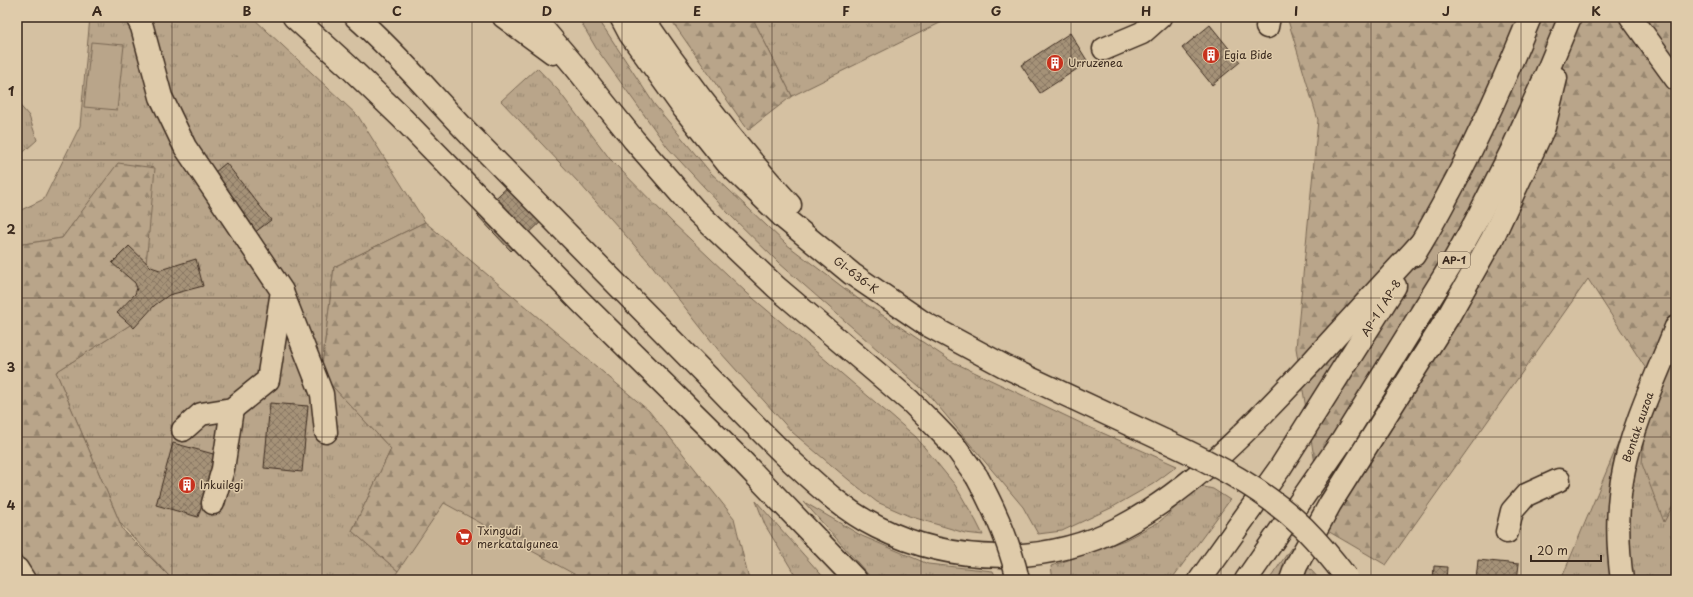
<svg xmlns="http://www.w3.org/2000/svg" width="1693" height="597" font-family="'Playpen Sans',sans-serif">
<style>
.built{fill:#c7b395}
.grass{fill:url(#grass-tufts);stroke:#7a6854}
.forest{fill:url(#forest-firs);stroke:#7a6854}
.pitch{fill:#b9a58a;stroke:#7a6854}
.building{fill:url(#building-cross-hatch);stroke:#3b2a1e}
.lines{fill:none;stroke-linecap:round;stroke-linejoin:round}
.minor-casing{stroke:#3b2a1e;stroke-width:25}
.major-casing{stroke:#3b2a1e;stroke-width:25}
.highway-casing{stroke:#3b2a1e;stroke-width:25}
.minor{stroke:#dfcbaa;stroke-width:22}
.major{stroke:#dfcbaa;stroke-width:22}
.highway{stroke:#dfcbaa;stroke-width:22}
.highway-bridge-casing{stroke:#3b2a1e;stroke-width:25;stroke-linecap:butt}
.highway-bridge{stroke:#dfcbaa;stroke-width:22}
.grid{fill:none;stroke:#3b2a1e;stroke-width:1;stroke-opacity:0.55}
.labels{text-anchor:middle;stroke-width:3;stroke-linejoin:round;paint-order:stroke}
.shield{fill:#dfcbaa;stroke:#6c5a48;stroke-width:1}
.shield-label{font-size:10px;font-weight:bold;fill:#3b2a1e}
.poi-label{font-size:11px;fill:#3b2a1e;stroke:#dfcbaa;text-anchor:start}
.street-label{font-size:11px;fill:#3b2a1e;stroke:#dfcbaa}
.neatline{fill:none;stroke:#3b2a1e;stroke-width:1.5}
.grid-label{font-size:13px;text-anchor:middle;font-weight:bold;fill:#3b2a1e}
</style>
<defs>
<pattern id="grass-tufts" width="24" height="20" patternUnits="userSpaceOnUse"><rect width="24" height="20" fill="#b9a58a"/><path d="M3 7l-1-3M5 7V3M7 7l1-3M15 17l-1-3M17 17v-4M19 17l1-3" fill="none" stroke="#988770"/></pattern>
<pattern id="forest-firs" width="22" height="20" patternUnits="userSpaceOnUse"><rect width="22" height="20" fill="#b9a58a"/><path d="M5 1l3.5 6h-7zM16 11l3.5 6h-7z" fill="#988770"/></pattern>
<pattern id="building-cross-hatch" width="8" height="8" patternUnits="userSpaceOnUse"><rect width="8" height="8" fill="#a59278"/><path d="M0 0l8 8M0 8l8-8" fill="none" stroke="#887762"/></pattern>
</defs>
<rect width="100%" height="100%" fill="#d5c1a2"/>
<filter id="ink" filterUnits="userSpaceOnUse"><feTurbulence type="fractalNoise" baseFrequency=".025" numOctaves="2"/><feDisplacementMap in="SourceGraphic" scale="8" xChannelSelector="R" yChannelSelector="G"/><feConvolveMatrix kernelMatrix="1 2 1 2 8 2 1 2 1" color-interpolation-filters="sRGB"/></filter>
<g filter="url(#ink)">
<polygon class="built" points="443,502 585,580 392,580"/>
<g class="grass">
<polygon points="90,17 252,17 358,116 425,222 334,267 321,374 391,449 352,531 398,571 392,580 168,580 169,576 120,523 56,372 141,318 118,164 62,238 17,245 17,212 44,199 80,126"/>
<polygon points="578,17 597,17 654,104 710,172 786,244 857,298 951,361 1089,427 1177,466 1153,484 1111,508 1062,531 1038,534 1023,507 928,394 779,263 728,213 668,148 596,48"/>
<polygon points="752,17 952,17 792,96"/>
<polygon points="537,68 558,90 610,159 673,223 747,293 916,437 955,485 976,521 983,535 965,533 909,516 877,502 849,480 792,432 720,352 650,263 580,184 501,101"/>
<polygon points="17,102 29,116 37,140 17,158"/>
<polygon points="1648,372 1664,521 1676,500 1676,580 1561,580"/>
<polygon points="1200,486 1213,489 1230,500 1171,580 1053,580 1051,566 1125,540 1159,522"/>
<polygon points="756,501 826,580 798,580 765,525"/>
<polygon points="804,502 862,536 928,564 993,571 997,580 873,580"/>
<polygon points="1291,548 1320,580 1269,580"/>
</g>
<g class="forest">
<polygon points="669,17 752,17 792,96 748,130"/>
<polygon points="1287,17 1676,17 1676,500 1664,522 1642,464 1648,372 1588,279 1386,565 1326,530 1296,348 1318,120"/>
<polygon points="118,163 155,168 141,318 56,372 123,530 169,576 168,580 41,580 30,571 17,549 17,245 62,238"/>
<polygon points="425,222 649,411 734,518 749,580 585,580 444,503 398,571 352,531 391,449 321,374 334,267"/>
</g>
<polygon class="pitch" points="91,42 124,45 117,110 84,107"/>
<g class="building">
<polygon points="1210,25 1240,62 1212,85 1182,48"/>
<polygon points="1070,33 1088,62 1040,93 1021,65"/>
<polygon points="226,163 271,220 254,233 209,177"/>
<polygon points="523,173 556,207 511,251 477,215"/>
<polygon points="129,246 151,267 160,270 196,259 203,286 169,295 155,305 134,328 117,313 135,294 137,288 135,283 112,263"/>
<polygon points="270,403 308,406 302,472 264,468"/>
<polygon points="173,443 217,455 198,517 156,505"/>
<polygon points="1478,560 1519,564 1517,580 1476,580"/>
<polygon points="1434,566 1447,567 1446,580 1433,580"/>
</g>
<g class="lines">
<defs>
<g id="minor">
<polyline points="137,17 142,27 161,97 185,147 282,291 268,380 232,409 201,414 183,430"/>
<polyline points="1267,27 1269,17"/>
<polyline points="1104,49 1142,33 1160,17"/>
<polyline points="282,292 322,394 326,432"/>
<polyline points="213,503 223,469 232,409"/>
<polyline points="1507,532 1512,511 1526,495 1559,480"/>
<polyline points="17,569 24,580"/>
</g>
<g id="major">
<polyline points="1631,17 1676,79"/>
<path d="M1622 580C1617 543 1616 507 1624 470 1634 421 1658 373 1676 327"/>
</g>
<g id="highway">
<polyline points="294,17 348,66 402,118 581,302 740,459 856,580"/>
<path d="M356 17C398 54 434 98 473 138 552 218 631 299 710 379 736 406 762 433 789 459 817 485 843 510 877 527 953 565 1046 566 1121 527 1194 489 1257 421 1312 362 1348 322 1385 282 1421 243"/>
<polyline points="504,17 553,53"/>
<polyline points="533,17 573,64 634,140 694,209 776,287 910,401 934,425 957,449 977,477"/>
<polyline points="621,17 630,34 684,109 727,163 784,218 852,274 924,323 1004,366 1165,441"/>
<path d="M642 17C687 83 736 146 790 205"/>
<path d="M1414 255C1460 180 1497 98 1530 17"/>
<polyline points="1200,580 1280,468 1395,286"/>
<polyline points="1246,580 1342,441 1453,262 1475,223 1511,152 1543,82 1570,17"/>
<polyline points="1291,580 1296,566 1330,504 1448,317 1492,239 1544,127 1556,78"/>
</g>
</defs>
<use href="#minor" class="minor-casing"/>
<use href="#major" class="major-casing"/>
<use href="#highway" class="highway-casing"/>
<use href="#minor" class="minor"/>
<use href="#major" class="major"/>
<use href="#highway" class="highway"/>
<defs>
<g id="highway-bridge">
<path d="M1165 441C1215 464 1264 489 1304 528 1319 543 1333 560 1346 577"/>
<path d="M977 477C995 510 1010 543 1018 580"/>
</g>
</defs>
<use href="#highway-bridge" class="highway-bridge-casing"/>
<use href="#highway-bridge" class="highway-bridge"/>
</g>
</g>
<path class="grid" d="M172 17V580M322 17V580M472 17V580M622 17V580M772 17V580M921 17V580M1071 17V580M1221 17V580M1371 17V580M1521 17V580M17 160H1676M17 298H1676M17 437H1676"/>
<defs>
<symbol id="building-disc" viewBox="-11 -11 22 22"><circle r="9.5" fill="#c8321e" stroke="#dfcbaa"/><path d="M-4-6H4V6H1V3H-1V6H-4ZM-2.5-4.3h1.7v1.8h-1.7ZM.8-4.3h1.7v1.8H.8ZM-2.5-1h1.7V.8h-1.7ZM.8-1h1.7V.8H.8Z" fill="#fff"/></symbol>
<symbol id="supermarket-disc" viewBox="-11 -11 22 22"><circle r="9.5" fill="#c8321e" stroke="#dfcbaa"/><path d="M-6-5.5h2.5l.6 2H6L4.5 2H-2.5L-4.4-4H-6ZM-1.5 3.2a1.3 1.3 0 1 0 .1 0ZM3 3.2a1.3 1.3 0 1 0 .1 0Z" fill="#fff"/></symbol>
</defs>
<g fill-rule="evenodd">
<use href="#building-disc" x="1201" y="45" width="20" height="20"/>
<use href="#building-disc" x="1045" y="53" width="20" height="20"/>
<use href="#building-disc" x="177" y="475" width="20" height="20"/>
<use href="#supermarket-disc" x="454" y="527" width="20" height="20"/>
</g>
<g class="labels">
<rect class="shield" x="1438" y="252" width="32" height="16" rx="3"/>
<g class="shield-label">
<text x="1454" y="264">AP-1</text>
</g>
<g class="poi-label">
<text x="1224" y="59">Egia Bide</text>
<text x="1068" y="67">Urruzenea</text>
<text x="200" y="489">Inkuilegi</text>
<text x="477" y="535">Txingudi<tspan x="477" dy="13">merkatalgunea</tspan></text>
</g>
<g class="street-label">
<text transform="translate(856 275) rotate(37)" y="4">GI-636-K</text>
<text transform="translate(1381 308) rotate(-58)" y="4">AP-1 / AP-8</text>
<text transform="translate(1638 427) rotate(-71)" y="4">Bentak auzoa</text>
</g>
</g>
<rect width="1693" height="597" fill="none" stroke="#dfcbaa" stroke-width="44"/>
<path d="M1531 555v6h70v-6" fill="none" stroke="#3b2a1e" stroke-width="2"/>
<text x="1537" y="555" font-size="12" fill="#3b2a1e" stroke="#dfcbaa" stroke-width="3" paint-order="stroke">20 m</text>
<rect x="22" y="22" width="1649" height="553" class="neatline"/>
<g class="grid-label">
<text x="97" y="16">A</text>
<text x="247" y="16">B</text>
<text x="397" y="16">C</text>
<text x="547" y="16">D</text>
<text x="697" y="16">E</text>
<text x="846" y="16">F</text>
<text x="996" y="16">G</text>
<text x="1146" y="16">H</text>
<text x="1296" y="16">I</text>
<text x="1446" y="16">J</text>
<text x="1596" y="16">K</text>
<text x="11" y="96">1</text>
<text x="11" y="234">2</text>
<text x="11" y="372">3</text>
<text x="11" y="510">4</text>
</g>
</svg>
